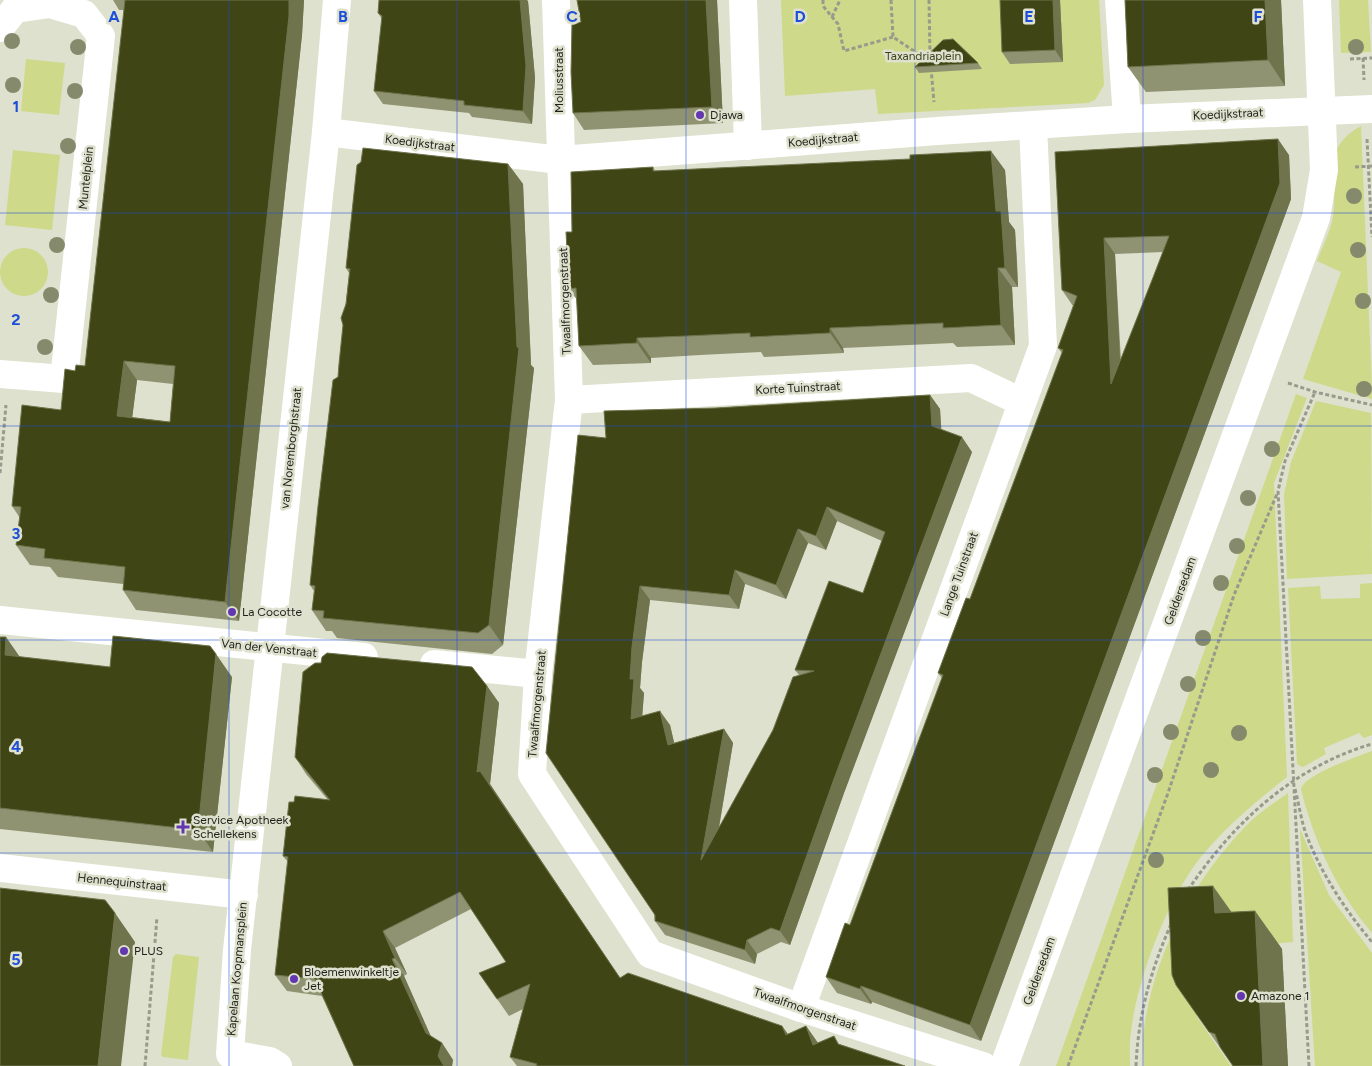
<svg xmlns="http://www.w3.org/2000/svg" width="1372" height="1066" font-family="Figtree,sans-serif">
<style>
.green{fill:#ced989}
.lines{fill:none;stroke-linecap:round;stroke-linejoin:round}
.path{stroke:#989a8b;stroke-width:3;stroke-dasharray:4 2.5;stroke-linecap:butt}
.minor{stroke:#fff;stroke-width:28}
.tree{fill:#868a6c}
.wall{fill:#8f9372;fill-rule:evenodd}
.shaded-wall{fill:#6f744d}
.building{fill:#404516;stroke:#6f744d;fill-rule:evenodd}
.grid{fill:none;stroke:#1d4ed8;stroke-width:1;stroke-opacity:0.55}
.poi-dot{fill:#6237af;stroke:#dee1cd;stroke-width:2}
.labels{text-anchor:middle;stroke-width:5;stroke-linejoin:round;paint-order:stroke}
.park-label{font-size:12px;fill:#3e431d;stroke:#dee1cd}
.street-label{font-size:12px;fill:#1f2019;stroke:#dee1cd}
.poi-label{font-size:12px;fill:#1f2019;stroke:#dee1cd;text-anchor:start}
.grid-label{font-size:16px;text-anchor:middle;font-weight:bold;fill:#1d4ed8;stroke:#dee1cd;stroke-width:5;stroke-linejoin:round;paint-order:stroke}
</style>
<rect width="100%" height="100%" fill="#dee1cd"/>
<g class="green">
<polygon points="781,0 1099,0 1104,85 1095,100 1088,103 878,114 875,89 785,96"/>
<polygon points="1339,0 1368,0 1371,52 1341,53"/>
<polygon points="26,59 65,63 59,115 21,111"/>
<path d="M1361 126 1372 388V399L1303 379 1341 272 1317 261C1322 247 1331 231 1333 216 1339 178 1319 149 1361 126Z"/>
<polygon points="13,150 60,155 52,230 5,225"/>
<circle cx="24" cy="272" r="24"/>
<path d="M1296 394 1307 398 1274 483 1287 777C1258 800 1230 823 1206 851 1170 891 1137 978 1131 1032 1129 1043 1130 1055 1130 1066H1056Z"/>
<polygon points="1316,401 1371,413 1372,574 1287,579 1284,494 1291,462"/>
<polygon points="1372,583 1372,735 1364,738 1359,733 1324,748 1326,754 1303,767 1300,766 1297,764 1288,588 1320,586 1321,599 1360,598 1360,584"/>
<path d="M1372 751V933C1337 891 1314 842 1301 789 1305 774 1357 757 1372 751Z"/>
<path d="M1288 793 1293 942 1247 946 1193 923 1197 1017 1231 1066H1144C1144 1054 1142 1040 1144 1028 1155 953 1193 880 1246 826 1258 813 1274 803 1288 793Z"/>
<polygon points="1300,829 1329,895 1372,953 1372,1066 1315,1066"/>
<polygon points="176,954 199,957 188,1060 163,1057 161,1055 173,957"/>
</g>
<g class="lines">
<g class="path">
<polyline points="823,0 823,6 838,24 844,51 893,37"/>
<polyline points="891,0 893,37 926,59"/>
<polyline points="929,0 930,54"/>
<polyline points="832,17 840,0"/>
<polyline points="1363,58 1364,80"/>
<polyline points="1350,59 1372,58"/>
<polyline points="931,68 934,102"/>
<polyline points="1367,139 1372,237"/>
<polyline points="1355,167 1372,166"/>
<polyline points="1288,383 1315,392 1372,405"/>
<polyline points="0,473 6,405"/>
<path d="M1295 789C1299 804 1301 820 1306 834 1321 873 1345 910 1372 942"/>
<path d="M1188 890C1233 823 1293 767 1372 744"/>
<polyline points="145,1066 157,917"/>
<polyline points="1068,1066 1168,793 1234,595 1277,494"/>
<path d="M1136 1066C1138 1015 1151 969 1172 922"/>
<polyline points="1309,1066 1278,491 1285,461 1315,392"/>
</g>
<g class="minor">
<polyline points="556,0 569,400 538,674 532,774 650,954 801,1008 983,1066"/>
<polyline points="743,0 748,146"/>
<polyline points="1119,0 1127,119"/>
<polyline points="0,28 15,9 50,4 84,14 101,36 64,379 0,374"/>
<polyline points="326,132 560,160 937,131 1127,119 1372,109"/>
<polyline points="569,400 971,378 1022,402"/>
<polyline points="0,620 364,657"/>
<polyline points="434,664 538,674"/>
<polyline points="0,868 244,895"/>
<polyline points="801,1008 1043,346 1033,126"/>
<polyline points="278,1066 270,1061 230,1054 237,950 326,132 337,0"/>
<polyline points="1004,1066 1316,218 1324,170 1317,0"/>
</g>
</g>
<g class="tree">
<circle cx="12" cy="41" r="8"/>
<circle cx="78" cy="47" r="8"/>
<circle cx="1356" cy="47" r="8"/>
<circle cx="13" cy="85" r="8"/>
<circle cx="75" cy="91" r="8"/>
<circle cx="68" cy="146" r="8"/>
<circle cx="1354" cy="196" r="8"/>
<circle cx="57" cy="245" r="8"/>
<circle cx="1358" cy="250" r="8"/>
<circle cx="51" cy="295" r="8"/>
<circle cx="1363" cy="301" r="8"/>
<circle cx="45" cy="347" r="8"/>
<circle cx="1364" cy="389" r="8"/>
<circle cx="1272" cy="449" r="8"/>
<circle cx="1248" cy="498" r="8"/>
<circle cx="1237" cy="546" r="8"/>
<circle cx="1221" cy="583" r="8"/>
<circle cx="1203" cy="638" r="8"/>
<circle cx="1188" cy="684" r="8"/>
<circle cx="1171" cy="732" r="8"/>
<circle cx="1239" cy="733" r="8"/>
<circle cx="1211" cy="770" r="8"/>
<circle cx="1155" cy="775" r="8"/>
<circle cx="1156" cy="860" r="8"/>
</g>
<g class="wall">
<path d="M113 0H304L302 35 239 621 136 610 123 590V584L58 577 50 567 30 565 16 545 20 518 12 506 61 410 75 371 85 366 124 10H119ZM137 380 173 384 170 422 132 417Z"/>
<polygon points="577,0 717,0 723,123 584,130 573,113 581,22"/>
<polygon points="1060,0 1063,62 1010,64 1002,52"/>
<polygon points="1125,0 1281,0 1285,86 1146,92 1128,67"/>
<polygon points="528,1 535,78 532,124 472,117 469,113 383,104 374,91 382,19 378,13"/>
<polygon points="978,63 982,69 919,73 915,67"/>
<path d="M1055 152 1289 155 1291 199 981 1041 872 1002 871 1004 837 993 826 977 850 925 876 855 942 678 938 673 970 599 1062 353 1058 348 1073 306 1062 290ZM1163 252 1121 361 1115 254Z"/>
<polygon points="508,164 523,184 531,365 534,368 503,645 492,654 337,638 332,631 326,631 312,610 314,591 310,585 338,377 349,273 346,268"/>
<polygon points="653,167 655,171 1005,170 1009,222 1015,230 1017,260 1018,287 1012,287 1015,345 957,347 953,343 843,348 844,353 764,357 761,352 700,355 651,358 651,363 593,365 579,346 577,300 569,289 572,232"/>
<path d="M930 395 940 409 941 430 972 452 844 793 790 945 781 942 757 954 755 964 665 935 655 921 606 438 716 408ZM837 521 882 541 863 593 795 670 799 675 773 730 719 828 733 743 724 729 674 743 670 725 642 716 644 693 640 688 642 662 650 600 739 609 745 584 786 599 808 543 826 550Z"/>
<polygon points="0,637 20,657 110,667 232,677 213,852 0,829"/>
<polygon points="487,686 499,703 490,784 620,978 782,1026 788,1034 806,1026 818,1043 834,1036 839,1044 905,1066 517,1066 510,1057 523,1009 509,1016 479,973 506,962 471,909 395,948 407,974 404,976 431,1037 442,1043 453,1060 452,1066 354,1066 322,996 287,991 275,975 288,862 283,856 294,802 328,800 306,774 295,757"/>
<polygon points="1255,911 1282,949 1288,1066 1233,1066 1176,985 1232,912"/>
</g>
<g class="shaded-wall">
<polygon points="289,0 304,0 302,35 239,621 225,602"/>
<polygon points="520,0 527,0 528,1 535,78 532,124 523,111"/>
<polygon points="706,0 717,0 723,123 712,107"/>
<polygon points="1053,0 1060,0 1063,62 1055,50"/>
<polygon points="1265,0 1281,0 1285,86 1268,60"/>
<polygon points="1278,139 1289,155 1291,199 981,1041 970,1025"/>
<polygon points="991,151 1005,170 1009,222 1015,230 1018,287 1005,268 996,211"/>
<polygon points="508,164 523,184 531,365 534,368 503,645 489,625 517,347"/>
<polygon points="1104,238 1115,254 1122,400 1111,384"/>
<polygon points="998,268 1012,287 1015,345 1001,325"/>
<polygon points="830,328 843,348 844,353 830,333"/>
<polygon points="637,338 651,358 651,363 637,343"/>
<polygon points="124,361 137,380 130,435 117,416"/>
<polygon points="930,395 940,409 942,440 932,426"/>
<polygon points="962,437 972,452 844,793 790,945 780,931 834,779"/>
<polygon points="827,507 837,521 826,550 816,536"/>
<polygon points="798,529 808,543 786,599 776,585"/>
<polygon points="735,570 745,584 739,609 729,595"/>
<polygon points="640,586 650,600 642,662 640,688 644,693 641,733 631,719 630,679 632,647"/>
<polygon points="6,637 22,660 5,655"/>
<polygon points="216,654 232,677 213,852 198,830"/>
<polygon points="487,686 499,703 490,784 631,995 477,772"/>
<polygon points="660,711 670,725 678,759 668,745"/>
<polygon points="724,729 733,743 711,874 701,860"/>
<polygon points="1213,886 1240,924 1215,913"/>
<polygon points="1255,911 1282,949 1288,1066 1263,1066"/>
<polygon points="115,913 135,942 121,1066 98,1066"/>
<polygon points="383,931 395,948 407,974 395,958"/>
<polygon points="747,940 757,954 755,964 745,950"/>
<polygon points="392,959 404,976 437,1050 426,1033"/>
<polygon points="861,986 872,1002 871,1004 860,989"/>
<polygon points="782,1026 794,1043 786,1035"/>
<polygon points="806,1026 818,1043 813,1045"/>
<polygon points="442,1043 453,1060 452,1066 444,1066 438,1056"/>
</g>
<g class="building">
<path d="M125 0H289V16L225 602 123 590 125 567 44 558 45 549 16 545 21 507 12 506 22 405 61 410 65 369 75 371 76 365 85 366ZM124 361 175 366 170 422 117 416Z"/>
<polygon points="379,0 520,0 526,66 523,111 464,105 464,101 374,91 382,16 378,13"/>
<polygon points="577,0 706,0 712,107 573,113 571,72 572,25 581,22"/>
<polygon points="1000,0 1053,0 1055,50 1002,52"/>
<polygon points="1125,0 1265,0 1268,60 1128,67"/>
<polygon points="953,39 978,63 915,67 943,40"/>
<path d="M1278 139 1280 183 970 1025 861 986 860 989 826 977 845 923 850 925 876 855 943 675 938 673 951 638 966 598 970 599 1063 350 1058 348 1077 296 1062 290 1055 152ZM1169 236 1154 275 1111 384 1104 238Z"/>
<polygon points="363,148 508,164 517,347 519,348 489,625 478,633 323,618 324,611 312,610 315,586 310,585 318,506 333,380 338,377 339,364 343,325 341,318 346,304 350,269 346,268 357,165 361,162"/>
<polygon points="991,151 996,211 1001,211 1003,240 1005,268 998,268 1001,325 943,328 943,323 830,328 830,333 750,337 750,333 686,336 637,338 637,343 579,346 576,288 569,289 566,232 572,232 571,172 653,167 653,171 910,159 910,155"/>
<path d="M930 395 932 426 962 437 834 779 780 931 771 928 747 940 745 950 655 921V915L546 753 578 435 606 438 604 411 716 408ZM827 507 885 532 863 593 829 581 795 670 814 671 793 677 773 730 701 860 724 729 668 745 660 711 631 719 634 679H630L632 647 640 586 729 595 735 570 776 585 798 529 816 536Z"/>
<polygon points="113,636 210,646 216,654 198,830 0,808 0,637 6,637 5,655 110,667"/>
<polygon points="327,653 472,667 487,686 477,772 480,771 620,978 628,973 782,1026 786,1035 806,1026 813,1045 834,1036 838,1044 905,1066 536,1066 537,1064 510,1057 530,984 497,999 479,973 506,962 460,892 383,931 395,958 392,959 426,1033 442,1043 438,1056 444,1066 354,1066 315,979 275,975 288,857 283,856 289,802 294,802 295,796 330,800 295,757 303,672 315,663 321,663 322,657"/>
<polygon points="1213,886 1215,913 1255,911 1263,1066 1233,1066 1220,1047 1215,1034 1209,1032 1176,985 1172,975 1168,888"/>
<polygon points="0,888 105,900 115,913 98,1066 0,1066"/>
</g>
<path class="grid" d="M229 0V1066M457 0V1066M686 0V1066M915 0V1066M1143 0V1066M0 213H1372M0 426H1372M0 640H1372M0 853H1372"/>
<g class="poi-dot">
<circle cx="700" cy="115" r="5"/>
<circle cx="232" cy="612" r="5"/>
<path d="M180.5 819.5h5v5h5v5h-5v5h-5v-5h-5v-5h5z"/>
<circle cx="124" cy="951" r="5"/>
<circle cx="294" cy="979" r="5"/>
<circle cx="1241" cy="996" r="5"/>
</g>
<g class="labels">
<g class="park-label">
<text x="923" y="60">Taxandriaplein</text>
</g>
<g class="street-label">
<text transform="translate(559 80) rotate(-90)" y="4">Moliusstraat</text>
<text transform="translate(1228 114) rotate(-3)" y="4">Koedijkstraat</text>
<text transform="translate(823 140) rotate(-5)" y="4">Koedijkstraat</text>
<text transform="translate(420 143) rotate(7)" y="4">Koedijkstraat</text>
<text transform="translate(86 178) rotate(-84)" y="4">Muntelplein</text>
<text transform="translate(565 301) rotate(-92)" y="4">Twaalfmorgenstraat</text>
<text transform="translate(798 388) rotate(-3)" y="4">Korte Tuinstraat</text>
<text transform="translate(291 448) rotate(-84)" y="4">van Noremborghstraat</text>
<text transform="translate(959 574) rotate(-70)" y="4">Lange Tuinstraat</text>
<text transform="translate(1180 591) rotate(-70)" y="4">Geldersedam</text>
<text transform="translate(269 648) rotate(6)" y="4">Van der Venstraat</text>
<text transform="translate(537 704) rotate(-85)" y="4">Twaalfmorgenstraat</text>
<text transform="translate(122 882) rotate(6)" y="4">Hennequinstraat</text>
<text transform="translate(237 969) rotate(-85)" y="4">Kapelaan Koopmansplein</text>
<text transform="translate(1039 971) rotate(-70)" y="4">Geldersedam</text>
<text transform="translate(805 1009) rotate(19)" y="4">Twaalfmorgenstraat</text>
</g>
<g class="poi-label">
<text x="710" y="119">Djawa</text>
<text x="242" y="616">La Cocotte</text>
<text x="193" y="824">Service Apotheek<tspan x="193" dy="14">Schellekens</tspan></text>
<text x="134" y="955">PLUS</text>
<text x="304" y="976">Bloemenwinkeltje<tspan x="304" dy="14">Jet</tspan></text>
<text x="1251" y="1000">Amazone 1</text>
</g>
</g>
<g class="grid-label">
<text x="114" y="22">A</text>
<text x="343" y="22">B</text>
<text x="572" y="22">C</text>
<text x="800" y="22">D</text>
<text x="1029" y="22">E</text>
<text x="1258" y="22">F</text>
<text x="16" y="112">1</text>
<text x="16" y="325">2</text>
<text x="16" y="539">3</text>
<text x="16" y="752">4</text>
<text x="16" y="965">5</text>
</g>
</svg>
